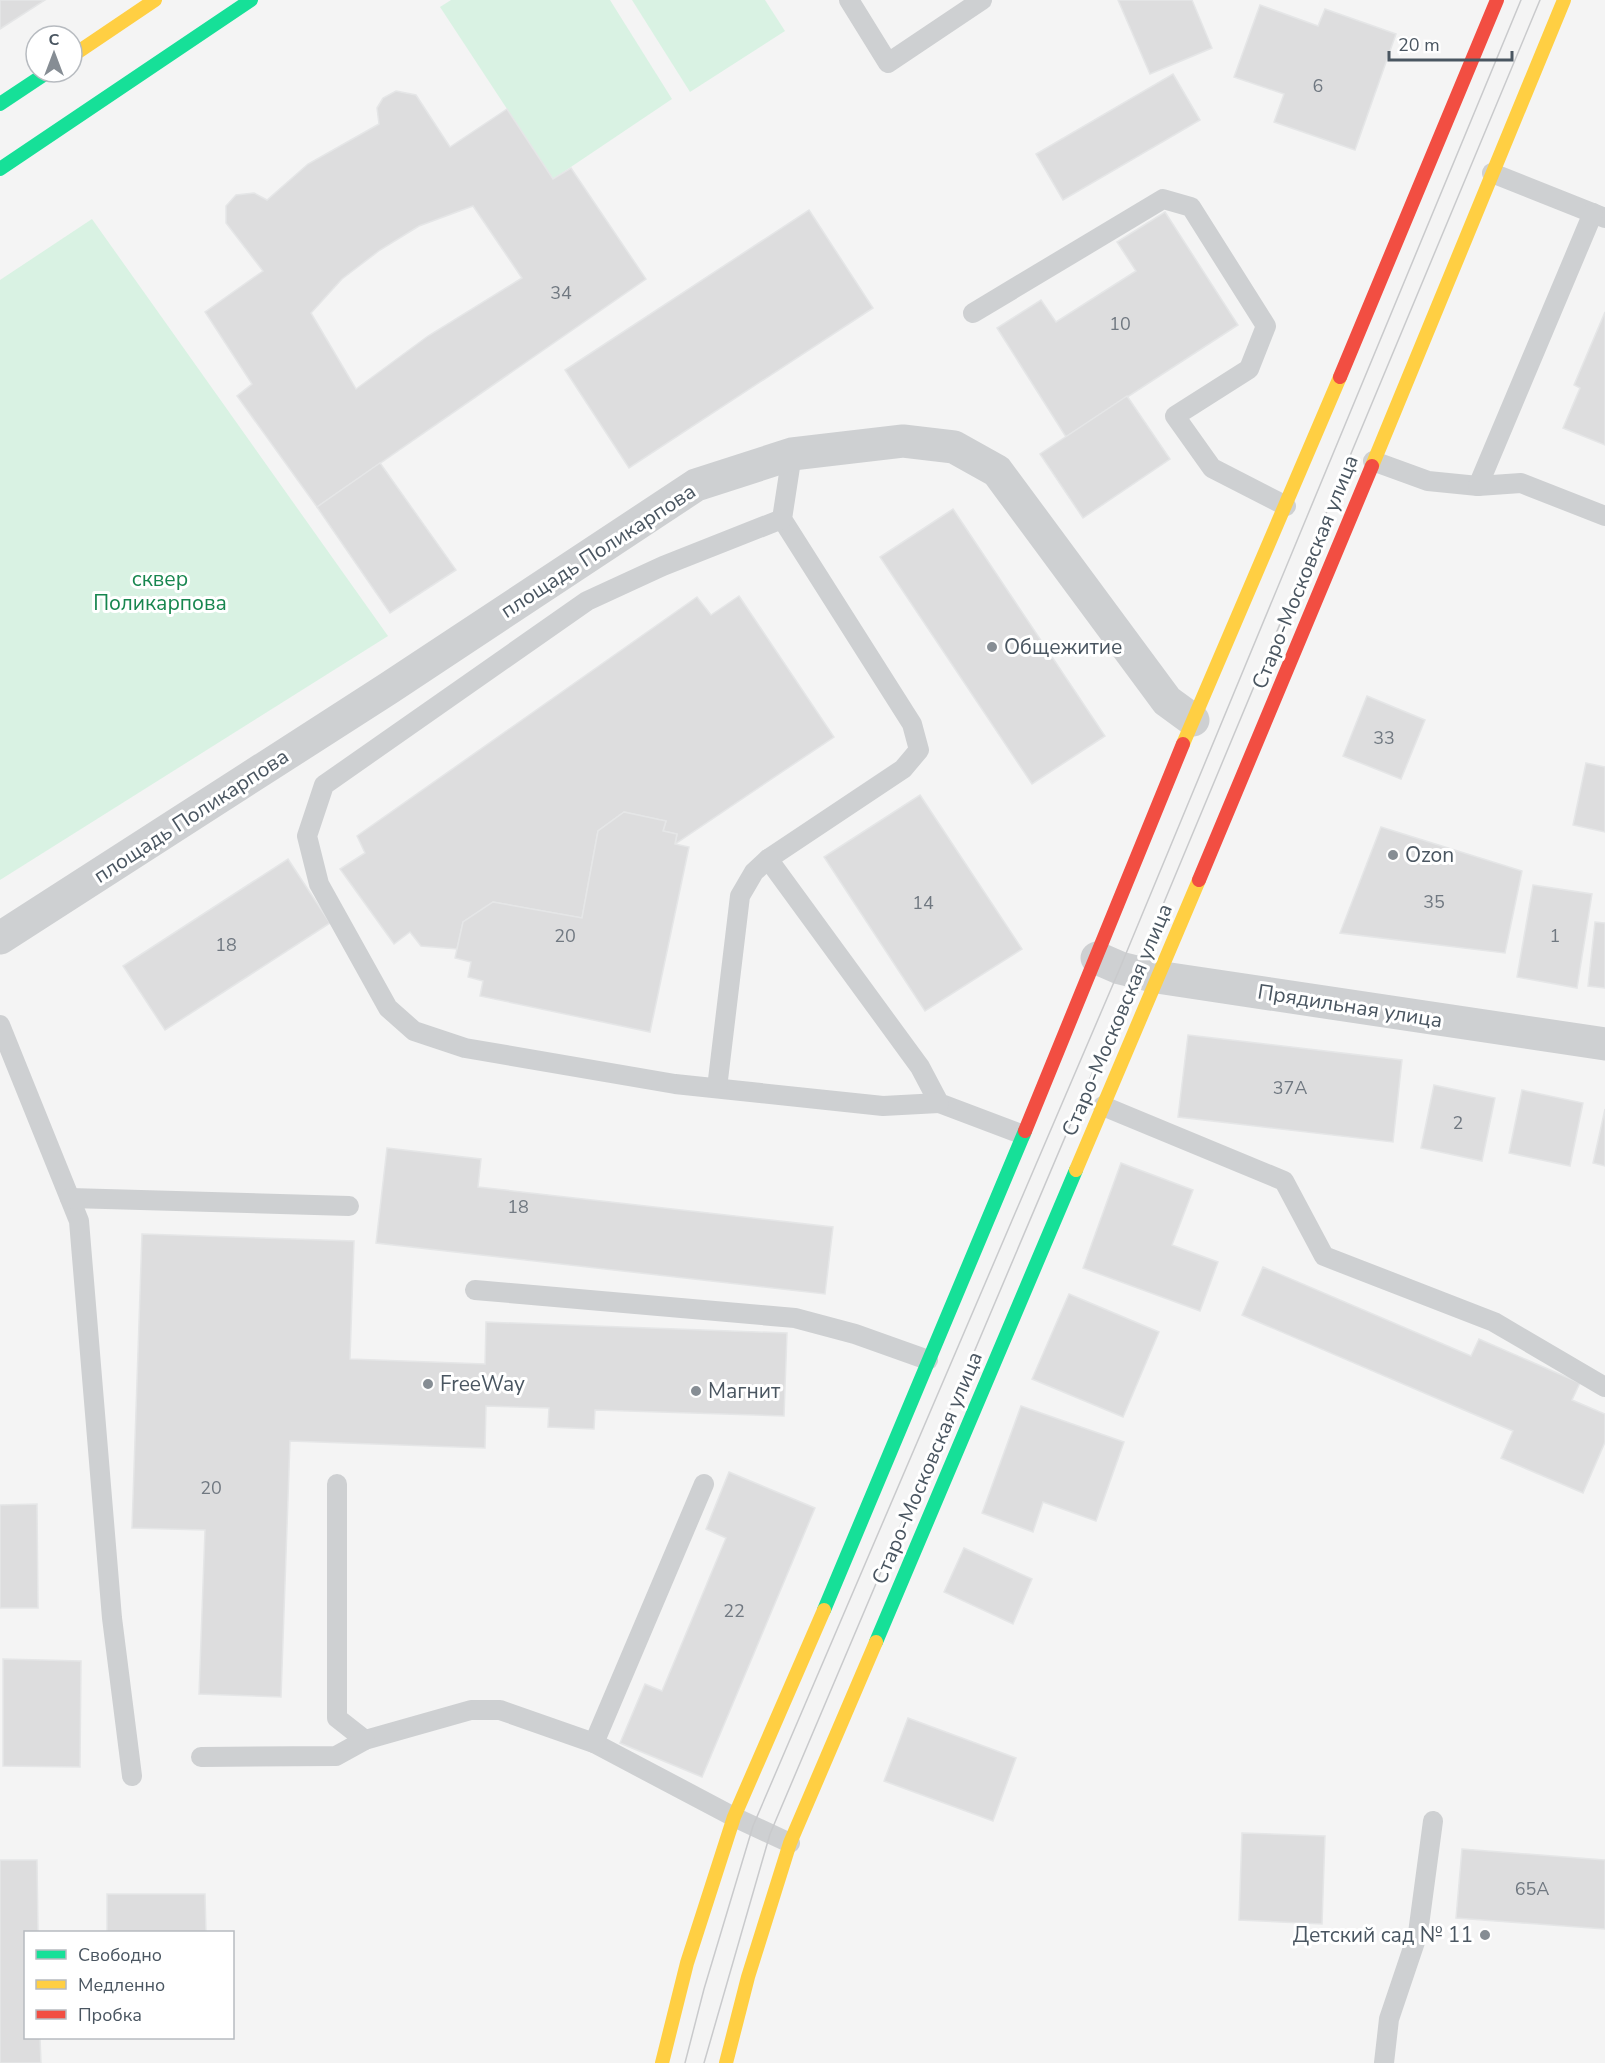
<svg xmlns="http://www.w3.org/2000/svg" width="1605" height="2063" font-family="'Nunito Sans',sans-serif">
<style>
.green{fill:#d9f2e3}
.building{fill:#ddddde;stroke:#e5e6e7;stroke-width:1.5;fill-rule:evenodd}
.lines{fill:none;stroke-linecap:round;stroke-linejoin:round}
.lane{stroke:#ced0d2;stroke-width:20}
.street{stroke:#ced0d2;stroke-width:33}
.fast{stroke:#16e098;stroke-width:14}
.slow{stroke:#ffcf43;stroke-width:14}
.jam{stroke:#f24e42;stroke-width:14}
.tram{stroke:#c9cacc;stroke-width:1.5}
.poi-dot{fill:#868d94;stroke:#fff;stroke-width:2}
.labels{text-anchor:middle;stroke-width:6;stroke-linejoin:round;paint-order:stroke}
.number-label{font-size:18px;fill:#707881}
.street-label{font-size:21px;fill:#4a5661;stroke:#fff}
.park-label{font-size:21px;fill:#17864f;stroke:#fff}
.poi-label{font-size:21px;fill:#4a5661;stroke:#fff;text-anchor:start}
</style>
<rect width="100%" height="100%" fill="#f4f4f4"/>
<g class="green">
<polygon points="451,0 610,0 672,99 553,179 440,7"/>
<polygon points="632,0 765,0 785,31 690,92"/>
<polygon points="92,219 388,636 0,880 0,280"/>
</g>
<g class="building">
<polygon points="0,0 45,0 0,29"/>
<polygon points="1118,0 1192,0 1212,48 1150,74"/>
<polygon points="1260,5 1318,26 1325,9 1396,34 1355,150 1274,122 1284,94 1234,77"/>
<polygon points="1173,74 1200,120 1063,200 1036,154"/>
<path d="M396 91 416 95 450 147 507 109 553 179 571 168 646 279 317 507 237 396 252 384 205 312 263 271 226 223V206L236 195 254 193 267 200 308 164 379 124 377 108 383 98ZM473 206 522 278 428 336 356 389 311 313 342 279 380 250 419 226Z"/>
<polygon points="809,210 873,308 629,468 565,370"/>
<polygon points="1165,212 1238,325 1066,437 997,328 1041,300 1056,322 1136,271 1117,242"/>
<polygon points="1605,312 1605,445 1563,428 1580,388 1574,385"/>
<polygon points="1127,396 1170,459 1083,518 1040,454"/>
<polygon points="380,463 456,570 390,613 317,507"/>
<polygon points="953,509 1105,736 1032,784 880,557"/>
<polygon points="739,596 834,737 675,844 677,834 663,831 666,821 624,812 598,831 582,918 493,902 463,922 457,949 421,946 410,932 394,944 340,869 365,853 357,836 697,597 711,615"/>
<polygon points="1367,696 1425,720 1401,779 1343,756"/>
<polygon points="1586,763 1605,767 1605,832 1573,825"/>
<polygon points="920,795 1022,949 925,1011 824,857"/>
<polygon points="624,812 666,821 663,831 677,834 675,844 689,847 650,1032 480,996 483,981 468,977 471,962 455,958 463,922 493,902 582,918 598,831"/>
<polygon points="1381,827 1522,871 1505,953 1340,933"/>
<polygon points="288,859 330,923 165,1030 123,966"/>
<polygon points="1533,885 1592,894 1577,988 1517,977"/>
<polygon points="1595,922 1605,923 1605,988 1588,986"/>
<polygon points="1188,1035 1402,1060 1393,1142 1178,1117"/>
<polygon points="1434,1085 1495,1098 1482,1161 1421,1148"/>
<polygon points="1522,1090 1583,1103 1570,1166 1509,1153"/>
<polygon points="1605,1109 1605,1166 1593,1163"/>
<polygon points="387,1148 481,1159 478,1187 833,1227 825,1294 376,1243"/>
<polygon points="1121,1163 1193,1190 1172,1245 1218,1262 1200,1311 1083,1268"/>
<polygon points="142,1234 354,1241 350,1359 485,1364 486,1322 787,1333 784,1416 595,1410 594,1429 548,1427 549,1408 486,1406 485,1448 290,1441 281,1697 199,1694 205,1530 132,1528"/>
<polygon points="1263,1267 1471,1356 1479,1339 1580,1383 1572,1400 1605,1414 1605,1442 1583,1493 1501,1458 1513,1431 1242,1315"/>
<polygon points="1069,1294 1159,1332 1123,1417 1032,1379"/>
<polygon points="1021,1406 1124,1442 1096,1521 1043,1502 1033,1532 982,1513"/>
<polygon points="729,1472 815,1508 702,1777 620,1743 645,1684 662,1691 726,1538 706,1529"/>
<polygon points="37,1504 38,1608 0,1608 0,1505"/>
<polygon points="964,1548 1032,1579 1013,1624 944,1592"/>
<polygon points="3,1659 81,1661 80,1767 3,1766"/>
<polygon points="908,1718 1016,1758 993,1821 884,1781"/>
<polygon points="1242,1833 1325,1836 1322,1924 1239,1920"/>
<polygon points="1462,1849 1605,1860 1605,1929 1456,1918"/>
<polygon points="0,1860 37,1860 38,1932 26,1932 26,2038 40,2038 41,2063 0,2063"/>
<polygon points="107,1894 205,1894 206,1932 107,1932"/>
</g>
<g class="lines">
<g class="lane">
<polyline points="849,0 888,63 982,0"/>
<polyline points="1492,173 1605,218"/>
<polyline points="973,313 1163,199 1191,207 1266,326 1249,369 1175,416 1212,468 1286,506"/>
<polyline points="792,454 782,519 912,724 919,750 903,769 768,859 920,1067 939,1103 1021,1134"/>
<polyline points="1373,461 1428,481 1478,486 1521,483 1605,516"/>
<polyline points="1478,486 1593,213"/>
<polyline points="782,519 663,566 587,601 324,785 307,836 319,884 388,1008 414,1031 465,1048 675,1084 883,1106 939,1103"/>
<polyline points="0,1025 79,1221 112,1618 132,1776"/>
<polyline points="717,1088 740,896 754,872 768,859"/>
<polyline points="1103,1106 1284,1181 1324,1256 1494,1322 1605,1387"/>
<polyline points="70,1198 349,1206"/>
<polyline points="475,1290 795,1318 855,1334 928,1360"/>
<polyline points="337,1484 337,1718 365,1740 471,1710 500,1710 594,1743 734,1817 790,1843"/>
<polyline points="594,1743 704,1484"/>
<polyline points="201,1757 336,1756 365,1740"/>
<polyline points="1384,2063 1389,2019 1418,1933 1433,1821"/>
</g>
<g class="street">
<polyline points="0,938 389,688 696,485 792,454 903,441 954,447 997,471 1167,701 1193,720"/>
<polyline points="1097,958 1120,968 1157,977 1605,1044"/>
</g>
<g class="fast">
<polyline points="0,104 48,72"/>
<polyline points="0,169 251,0"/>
<polyline points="824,1610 1025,1131"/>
<polyline points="876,1642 1076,1170"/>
</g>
<g class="slow">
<polyline points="72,56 155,0"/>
<polyline points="1372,466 1564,0"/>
<polyline points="1183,744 1340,377"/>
<polyline points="1076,1170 1199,880"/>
<polyline points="662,2063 687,1963 734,1817 824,1610"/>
<polyline points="726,2063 748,1977 790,1843 876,1642"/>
</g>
<g class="jam">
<polyline points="1340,377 1497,0"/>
<polyline points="1199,880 1372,466"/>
<polyline points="1025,1131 1183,744"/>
</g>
<g class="tram">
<polyline points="685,2063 704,1989 753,1826 1120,968 1521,0"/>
<polyline points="704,2063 770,1834 1135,972 1540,0"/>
</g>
</g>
<g class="poi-dot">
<circle cx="992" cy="647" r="6"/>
<circle cx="1393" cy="855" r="6"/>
<circle cx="428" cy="1384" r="6"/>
<circle cx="696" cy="1391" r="6"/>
<circle cx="1485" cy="1935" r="6"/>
</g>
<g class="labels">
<g class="number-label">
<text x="1318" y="92">6</text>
<text x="561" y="299">34</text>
<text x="1120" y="330">10</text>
<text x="1384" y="744">33</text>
<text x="1434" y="908">35</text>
<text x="923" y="909">14</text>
<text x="565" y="942">20</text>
<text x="1555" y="942">1</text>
<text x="226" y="951">18</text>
<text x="1290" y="1094">37А</text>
<text x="1458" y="1129">2</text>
<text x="518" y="1213">18</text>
<text x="211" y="1494">20</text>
<text x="734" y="1617">22</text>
<text x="1532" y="1895">65А</text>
</g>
<g class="street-label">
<text transform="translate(598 551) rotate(-33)" y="7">площадь Поликарпова</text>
<text transform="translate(1305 572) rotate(-68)" y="7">Старо-Московская улица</text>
<text transform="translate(191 816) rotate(-33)" y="7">площадь Поликарпова</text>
<text transform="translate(1350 1006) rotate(9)" y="7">Прядильная улица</text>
<text transform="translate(1117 1020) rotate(-67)" y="7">Старо-Московская улица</text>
<text transform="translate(927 1468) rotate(-67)" y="7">Старо-Московская улица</text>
</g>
<g class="park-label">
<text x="160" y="586">сквер<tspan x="160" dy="24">Поликарпова</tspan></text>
</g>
<g class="poi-label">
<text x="1004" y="654">Общежитие</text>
<text x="1405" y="862">Ozon</text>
<text x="440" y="1391">FreeWay</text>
<text x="708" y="1398">Магнит</text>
<text x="1473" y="1942" text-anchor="end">Детский сад № 11</text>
</g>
</g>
<rect x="24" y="1931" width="210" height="108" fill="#ffffff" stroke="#b7bbc0" stroke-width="1.5"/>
<rect x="36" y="1950" width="30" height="9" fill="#16e098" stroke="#b7bbc0" stroke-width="1.5"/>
<text x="78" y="1961" font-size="18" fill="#4a5661">Свободно</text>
<rect x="36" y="1980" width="30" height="9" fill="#ffcf43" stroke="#b7bbc0" stroke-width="1.5"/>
<text x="78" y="1991" font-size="18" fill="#4a5661">Медленно</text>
<rect x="36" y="2010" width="30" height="9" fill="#f24e42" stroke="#b7bbc0" stroke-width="1.5"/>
<text x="78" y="2021" font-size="18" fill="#4a5661">Пробка</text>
<g transform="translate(54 54)"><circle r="28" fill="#ffffff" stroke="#b7bbc0" stroke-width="1.5"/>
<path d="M0-4.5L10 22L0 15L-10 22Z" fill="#868d94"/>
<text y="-9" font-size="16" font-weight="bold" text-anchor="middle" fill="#4a5661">С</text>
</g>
<path d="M1389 51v9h123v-9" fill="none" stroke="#4a5661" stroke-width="3"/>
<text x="1398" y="51" font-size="18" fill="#4a5661" stroke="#ffffff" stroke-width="4.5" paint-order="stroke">20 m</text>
</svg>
